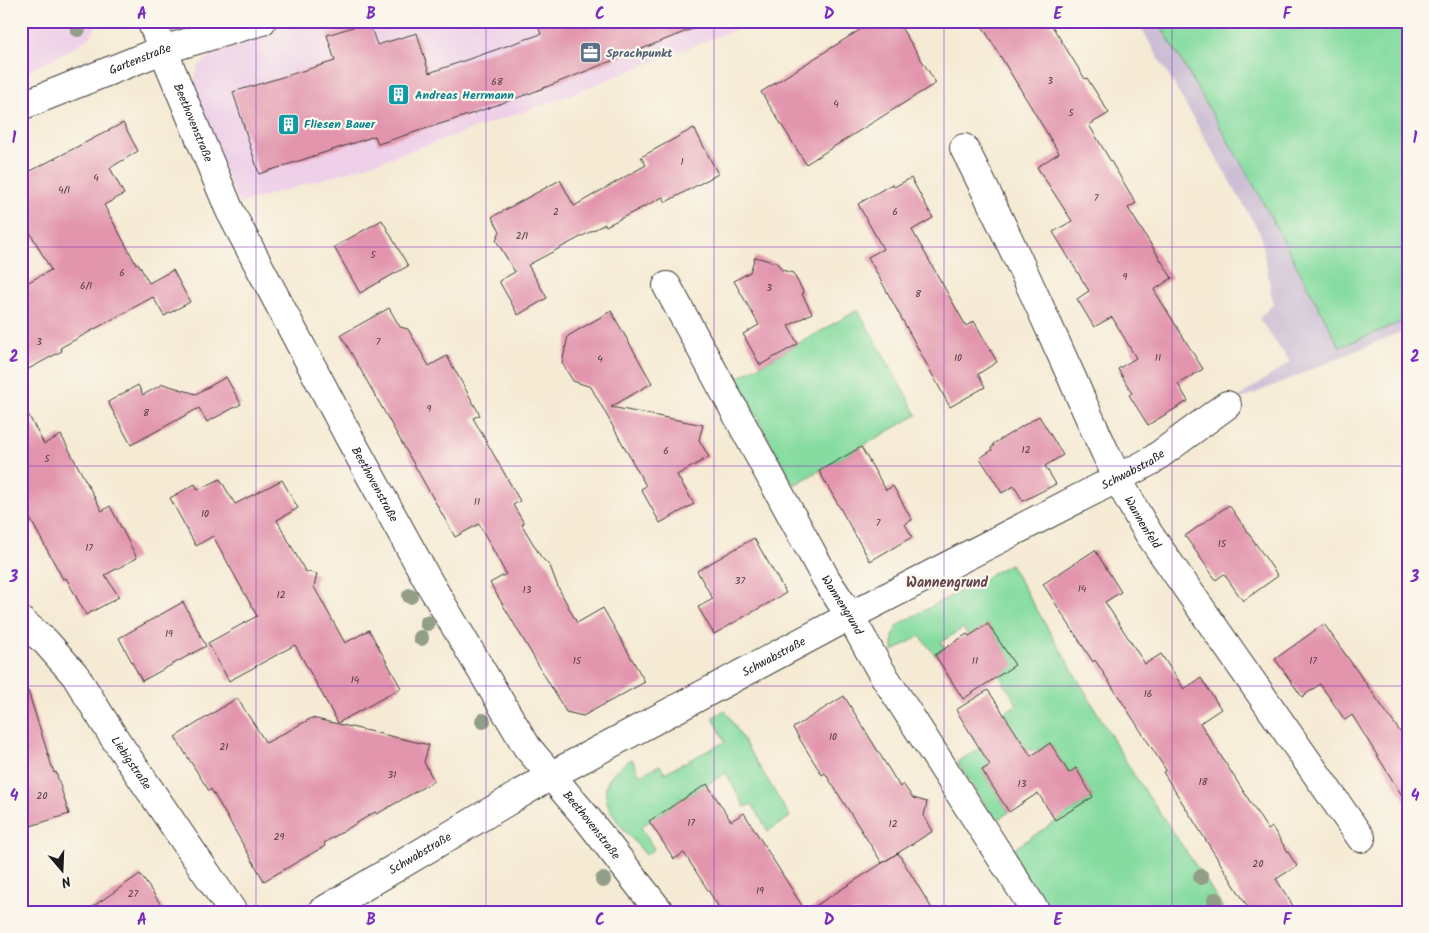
<svg xmlns="http://www.w3.org/2000/svg" width="1429" height="933" font-family="Kalam,sans-serif">
<style>
.built{fill:#eed0e8}
.industrial{fill:#ccbed4}
.green{fill:#86dca0;stroke:#517c5e}
.building{fill:#e295ad}
.lines{fill:none;stroke-linecap:round;stroke-linejoin:round}
.minor-casing{stroke:#3d3b38;stroke-width:30}
.minor{stroke:#fff;stroke-width:28}
.tree{fill:#929e88}
.grid{fill:none;stroke:#7b2cbf;stroke-width:1;stroke-opacity:0.55}
.labels{text-anchor:middle;stroke-width:4.5;stroke-linejoin:round;paint-order:stroke}
.number-label{font-size:10px;fill:#4e3a40}
.service-label{font-size:12px;font-weight:bold;fill:#4e5e75;stroke:#fbf7ec;text-anchor:start}
.street-label{font-size:12px;fill:#1c1c1c;stroke:#fbf7ec}
.culture-label{font-size:12px;font-weight:bold;fill:#0d838f;stroke:#fbf7ec;text-anchor:start}
.neighbourhood-label{font-size:14px;font-weight:bold;fill:#61464f;stroke:#fbf7ec}
.neatline{fill:none;stroke:#7b2cbf;stroke-width:2}
.grid-label{font-size:16px;text-anchor:middle;font-weight:bold;fill:#7b2cbf}
</style>
<rect width="100%" height="100%" fill="#fbf7ec"/>
<filter id="ink" filterUnits="userSpaceOnUse"><feTurbulence type="fractalNoise" baseFrequency=".02" numOctaves="2"/><feDisplacementMap in="SourceGraphic" scale="10" xChannelSelector="R" yChannelSelector="G"/><feConvolveMatrix kernelMatrix="1 2 1 2 8 2 1 2 1" color-interpolation-filters="sRGB"/></filter>
<filter id="wash" filterUnits="userSpaceOnUse"><feTurbulence type="fractalNoise" baseFrequency=".0096" numOctaves="4" result="noise"/><feDisplacementMap in="SourceGraphic" scale="20" xChannelSelector="R" yChannelSelector="G"/><feGaussianBlur stdDeviation="1.12" result="paint"/><feColorMatrix in="noise" values="0 0 0 0 0 0 0 0 0 0 0 0 0 0 0 0 0 1.4 0 .05"/><feComposite in="paint" operator="in"/></filter>
<g filter="url(#wash)">
<rect width="100%" height="100%" fill="#f5ead4"/>
<g class="built">
<polygon points="21,21 97,21 92,36 63,54 21,75"/>
<polygon points="311,21 756,21 559,99 369,165 239,204 197,104 193,84 198,67 216,50 268,32"/>
</g>
<polygon class="industrial" points="1137,21 1408,21 1408,329 1227,405 1290,362 1259,319 1273,304 1261,235"/>
<g class="green">
<polygon points="1158,21 1408,21 1408,319 1340,347 1252,182"/>
<polygon points="858,310 917,415 794,485 736,379"/>
<polygon points="1010,564 1134,775 1207,882 1225,912 1047,912 1009,852 1093,797 1076,769 1069,773 1050,743 1037,751 1026,749 1022,742 1002,758 982,770 1009,812 996,821 957,762 980,748 1003,714 1017,704 999,675 1014,665 988,624 969,636 963,628 941,642 945,648 935,655 920,636 893,651 893,635 899,624"/>
<path d="M725 710 790 817 768 831 752 804 745 807 726 773 685 798H681L673 804 671 807 641 827 654 849 646 855C631 836 591 803 611 776 616 769 624 764 632 759L640 775 660 765 664 773 725 742 713 717Z"/>
</g>
<g id="blocks">
<g class="building">
<polygon points="536,21 707,21 707,23 531,93 471,114 378,144 375,136 259,174 233,92 335,61 327,35 369,22 377,45 417,33 429,73 541,34"/>
<polygon points="874,21 897,21 936,83 806,164 761,92"/>
<polygon points="979,21 1049,21 1085,79 1087,78 1109,113 1089,125 1136,203 1128,208 1172,278 1154,290 1203,369 1178,384 1188,401 1148,425 1129,395 1132,393 1118,369 1136,358 1112,317 1094,327 1077,299 1089,291 1053,232 1072,221 1037,167 1059,153"/>
<polygon points="123,123 138,151 110,168 124,194 104,205 136,264 138,263 149,283 173,270 190,302 164,316 153,297 60,348 62,351 21,373 21,286 51,270 21,216 21,176"/>
<polygon points="694,128 718,174 666,202 663,197 606,226 605,224 528,265 547,298 518,315 499,281 515,272 496,240 500,231 492,217 560,180 574,206 646,165 641,157"/>
<polygon points="911,178 933,218 912,230 966,326 974,321 997,362 978,374 985,387 950,407 868,257 883,249 858,204 892,184 894,187"/>
<polygon points="382,220 408,266 360,293 334,247"/>
<polygon points="755,257 777,263 782,270 793,273 804,293 802,294 812,313 788,326 798,344 760,365 743,334 759,325 734,281 750,272"/>
<polygon points="389,308 400,327 408,329 429,366 447,356 480,415 473,418 520,501 513,505 524,523 522,525 541,557 550,566 558,587 577,623 603,608 645,682 583,716 566,712 490,583 506,574 479,524 455,537 341,335"/>
<polygon points="611,311 652,383 611,407 703,425 699,440 709,457 677,475 694,504 660,523 641,489 646,486 591,387 573,381 562,363 568,336"/>
<polygon points="226,377 241,404 207,422 199,408 131,445 108,402 138,385 143,395 163,384 196,394"/>
<polygon points="21,401 44,444 61,435 102,511 110,506 137,558 105,575 119,597 86,615 66,578 63,579 21,502"/>
<polygon points="1039,416 1063,455 1045,466 1056,484 1023,501 1014,486 1002,493 980,458 992,450 991,448 994,446 993,444"/>
<polygon points="861,447 886,490 893,486 912,520 905,524 912,537 870,561 819,471"/>
<polygon points="220,479 235,504 282,480 298,508 277,520 305,571 317,574 314,587 345,643 369,630 401,688 338,723 295,645 229,681 208,643 257,616 213,536 196,546 170,498 195,484 198,490"/>
<polygon points="1229,505 1278,576 1243,601 1224,574 1216,580 1185,536"/>
<polygon points="754,538 786,593 714,634 698,607 713,599 697,571"/>
<polygon points="1095,550 1121,592 1105,602 1145,664 1161,654 1184,689 1201,678 1221,709 1200,723 1268,830 1272,827 1297,866 1276,879 1297,912 1251,912 1163,772 1166,770 1095,660 1093,662 1043,584"/>
<polygon points="183,602 206,646 142,681 119,638"/>
<polygon points="988,624 1015,665 963,699 935,655 967,634 969,636"/>
<polygon points="1324,624 1408,743 1408,805 1352,715 1345,720 1320,684 1302,697 1275,659"/>
<polygon points="988,690 1031,756 1050,743 1069,773 1076,768 1093,797 1055,820 1038,793 1009,812 982,770 990,765 956,710"/>
<polygon points="28,691 54,773 56,772 69,814 21,829 21,692"/>
<polygon points="844,696 900,787 903,784 913,798 927,802 924,816 933,831 882,863 825,773 822,775 793,728"/>
<polygon points="237,698 266,743 312,718 429,745 424,762 434,781 377,814 375,812 324,843 325,846 264,881 211,789 209,791 175,737"/>
<polygon points="707,784 731,821 744,813 806,912 898,853 934,912 722,912 684,853 674,859 649,821"/>
<polygon points="140,874 166,912 85,912"/>
</g>
</g>
</g>
<g filter="url(#ink)">
<use href="#blocks" fill-opacity="0" stroke="#3d3b38" stroke-width="1"/>
<g class="lines">
<defs>
<g id="minor">
<path id="s1" d="M151 21 230 211 349 437 427 579 527 747 586 817 660 912"/>
<path id="s2" d="M21 106 162 50 262 21"/>
<path id="s3" d="M964 148C1003 223 1037 301 1072 378 1095 431 1118 484 1149 534L1361 838"/>
<path id="s4" d="M667 286 826 579 850 616 879 668 1036 912"/>
<path id="s5" d="M21 621 46 642 75 675 113 736 233 912"/>
<path id="s6" d="M321 912 552 775 850 616 1151 461 1227 405"/>
</g>
</defs>
<use href="#minor" class="minor-casing"/>
<use href="#minor" class="minor"/>
</g>
<g class="tree">
<circle cx="78" cy="29" r="8"/>
<circle cx="410" cy="596" r="8"/>
<circle cx="427" cy="623" r="8"/>
<circle cx="421" cy="638" r="8"/>
<circle cx="483" cy="721" r="8"/>
<circle cx="1201" cy="877" r="8"/>
<circle cx="603" cy="880" r="8"/>
<circle cx="1215" cy="900" r="8"/>
</g>
</g>
<path class="grid" d="M256 21V912M486 21V912M714 21V912M944 21V912M1172 21V912M21 247H1408M21 466H1408M21 686H1408"/>
<defs>
<symbol id="office-square" viewBox="-11 -11 22 22"><rect x="-9" y="-9" width="18" height="18" rx="4" fill="#5c6f8a" stroke="#fbf7ec"/><path d="M-6-3h4V-5.5h4V-3h4V5H-6ZM-1-4.5V-3h2v-1.5ZM-6 0V1H6V0Z" fill="#fff"/></symbol>
<symbol id="building-square" viewBox="-11 -11 22 22"><rect x="-9" y="-9" width="18" height="18" rx="4" fill="#0f9aa8" stroke="#fbf7ec"/><path d="M-4-6H4V6H1V3H-1V6H-4ZM-2.5-4.3h1.7v1.8h-1.7ZM.8-4.3h1.7v1.8H.8ZM-2.5-1h1.7V.8h-1.7ZM.8-1h1.7V.8H.8Z" fill="#fff"/></symbol>
</defs>
<g fill-rule="evenodd">
<use href="#office-square" x="578" y="40" width="25" height="25"/>
<use href="#building-square" x="386" y="82" width="25" height="25"/>
<use href="#building-square" x="276" y="112" width="25" height="25"/>
</g>
<g class="labels">
<g class="number-label">
<text x="1050" y="84">3</text>
<text x="497" y="85">68</text>
<text x="836" y="107">4</text>
<text x="1071" y="116">5</text>
<text x="682" y="165">1</text>
<text x="96" y="181">4</text>
<text x="64" y="193">4/1</text>
<text x="1096" y="201">7</text>
<text x="556" y="215">2</text>
<text x="895" y="215">6</text>
<text x="522" y="239">2/1</text>
<text x="373" y="258">5</text>
<text x="122" y="276">6</text>
<text x="1125" y="280">9</text>
<text x="86" y="289">6/1</text>
<text x="769" y="291">3</text>
<text x="918" y="297">8</text>
<text x="39" y="345">3</text>
<text x="378" y="345">7</text>
<text x="958" y="361">10</text>
<text x="1158" y="361">11</text>
<text x="600" y="362">4</text>
<text x="429" y="412">9</text>
<text x="146" y="416">8</text>
<text x="1026" y="453">12</text>
<text x="666" y="454">6</text>
<text x="47" y="462">5</text>
<text x="477" y="505">11</text>
<text x="205" y="517">10</text>
<text x="878" y="526">7</text>
<text x="1222" y="547">15</text>
<text x="89" y="551">17</text>
<text x="740" y="584">37</text>
<text x="1082" y="592">14</text>
<text x="527" y="593">13</text>
<text x="281" y="598">12</text>
<text x="169" y="637">19</text>
<text x="577" y="664">15</text>
<text x="975" y="664">11</text>
<text x="1313" y="664">17</text>
<text x="355" y="683">14</text>
<text x="1148" y="697">16</text>
<text x="833" y="740">10</text>
<text x="224" y="750">21</text>
<text x="392" y="778">31</text>
<text x="1203" y="785">18</text>
<text x="1022" y="787">13</text>
<text x="42" y="799">20</text>
<text x="691" y="826">17</text>
<text x="893" y="827">12</text>
<text x="279" y="840">29</text>
<text x="1258" y="867">20</text>
<text x="760" y="894">19</text>
<text x="133" y="897">27</text>
</g>
<g class="service-label">
<text x="606" y="57">Sprachpunkt</text>
</g>
<g class="street-label">
<text dy="4" stroke="none"><textPath href="#s2" startOffset="128">Gartenstraße</textPath></text>
<text dy="4" stroke="none"><textPath href="#s1" startOffset="110">Beethovenstraße</textPath></text>
<text dy="4" stroke="none"><textPath href="#s6" startOffset="925">Schwabstraße</textPath></text>
<text dy="4" stroke="none"><textPath href="#s1" startOffset="515">Beethovenstraße</textPath></text>
<text dy="4" stroke="none"><textPath href="#s3" startOffset="415">Wannenfeld</textPath></text>
<text dy="4" stroke="none"><textPath href="#s4" startOffset="364">Wannengrund</textPath></text>
<text dy="4" stroke="none"><textPath href="#s6" startOffset="520">Schwabstraße</textPath></text>
<text dy="4" stroke="none"><textPath href="#s5" startOffset="181">Liebigstraße</textPath></text>
<text dy="4" stroke="none"><textPath href="#s1" startOffset="920">Beethovenstraße</textPath></text>
<text dy="4" stroke="none"><textPath href="#s6" startOffset="115">Schwabstraße</textPath></text>
</g>
<g class="culture-label">
<text x="415" y="99">Andreas Herrmann</text>
<text x="304" y="128">Fliesen Bauer</text>
</g>
<g class="neighbourhood-label">
<text x="947" y="587">Wannengrund</text>
</g>
</g>
<rect width="1429" height="933" fill="none" stroke="#fbf7ec" stroke-width="55"/>
<g transform="translate(62 870) rotate(161)" stroke="#fbf7ec" stroke-width="4" paint-order="stroke">
<path d="M0-4L9 19L0 12L-9 19Z" fill="#1c1c1c"/>
<text y="-8" font-size="14" font-weight="bold" text-anchor="middle" fill="#1c1c1c">N</text>
</g>
<rect x="28" y="28" width="1374" height="878" class="neatline"/>
<g class="grid-label">
<text x="142" y="19">A</text>
<text x="371" y="19">B</text>
<text x="600" y="19">C</text>
<text x="829" y="19">D</text>
<text x="1058" y="19">E</text>
<text x="1287" y="19">F</text>
<text x="14" y="143">1</text>
<text x="1415" y="143">1</text>
<text x="14" y="362">2</text>
<text x="1415" y="362">2</text>
<text x="14" y="582">3</text>
<text x="1415" y="582">3</text>
<text x="14" y="801">4</text>
<text x="1415" y="801">4</text>
<text x="142" y="925">A</text>
<text x="371" y="925">B</text>
<text x="600" y="925">C</text>
<text x="829" y="925">D</text>
<text x="1058" y="925">E</text>
<text x="1287" y="925">F</text>
</g>
</svg>
